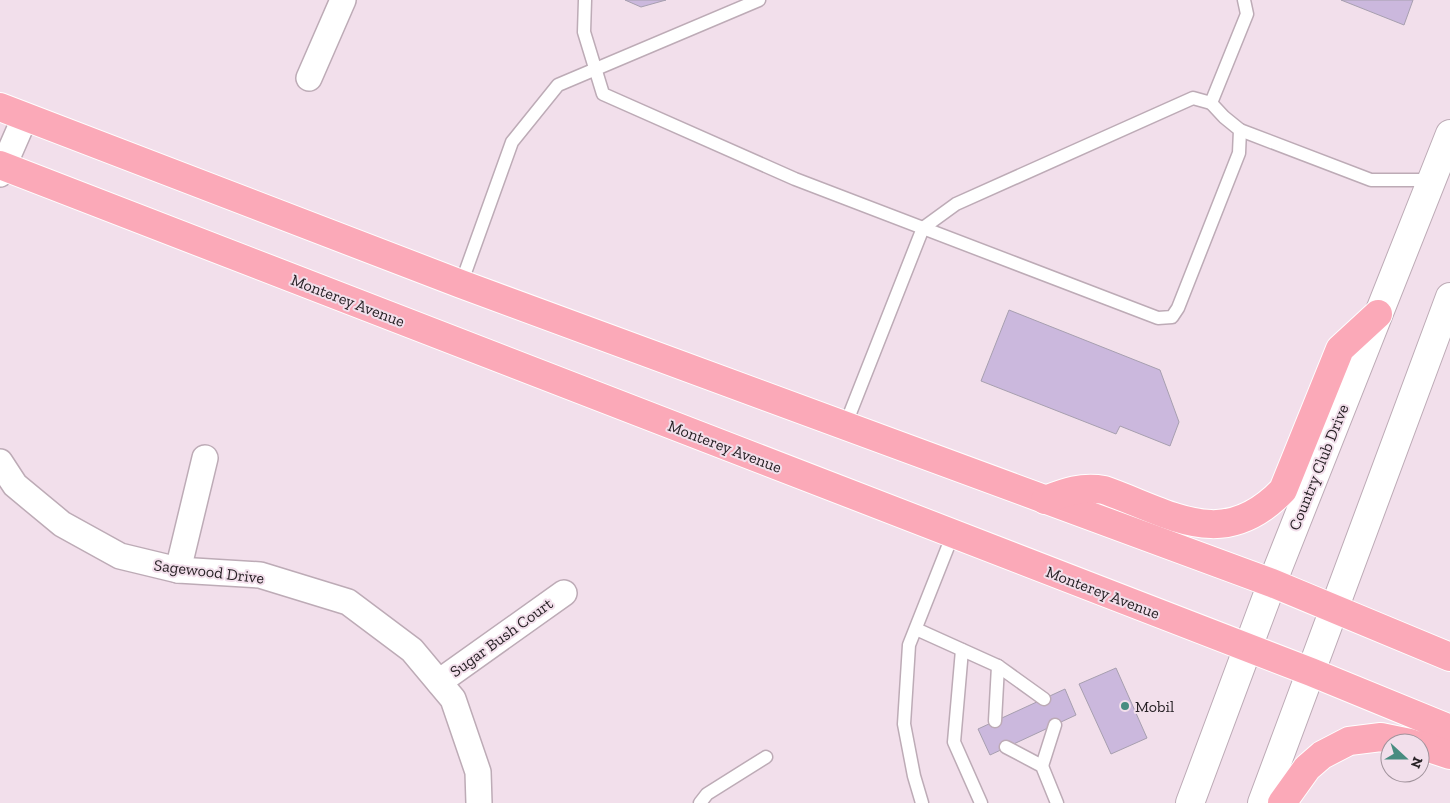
<svg xmlns="http://www.w3.org/2000/svg" width="1450" height="803" font-family="'Zilla Slab',serif">
<style>
.building{fill:#cbb8dd;stroke:#a79faf}
.lines{fill:none;stroke-linecap:round;stroke-linejoin:round}
.lane-casing{stroke:#bdabb6;stroke-width:15}
.street-casing{stroke:#bdabb6;stroke-width:28}
.secondary-casing{stroke:#bdabb6;stroke-width:30}
.primary-casing{stroke:#fff;stroke-width:30}
.lane{stroke:#fff;stroke-width:12}
.street{stroke:#fff;stroke-width:25}
.secondary{stroke:#fff;stroke-width:28}
.primary{stroke:#fba9b8;stroke-width:28}
.poi-dot{fill:#488c80;stroke:#f2dfeb;stroke-width:2}
.labels{text-anchor:middle;stroke-width:4;stroke-linejoin:round;paint-order:stroke}
.street-label{font-size:16px;fill:#282226;stroke:#f2dfeb}
.poi-label{font-size:16px;fill:#282226;stroke:#f2dfeb;text-anchor:start}
</style>
<rect width="100%" height="100%" fill="#f2dfeb"/>
<g class="building">
<polygon points="625,0 666,0 641,7"/>
<polygon points="1341,0 1413,0 1404,25"/>
<polygon points="1009,310 1160,370 1179,422 1170,446 1120,426 1116,434 981,381"/>
<polygon points="1116,668 1147,738 1111,754 1079,684"/>
<polygon points="1065,689 1076,715 990,755 978,729"/>
</g>
<g class="lines">
<defs>
<g id="lane">
<polyline points="585,0 584,32 603,94 795,179 1158,318 1172,317 1178,308 1239,153 1240,130 1224,117 1211,103 1247,14 1244,0"/>
<polyline points="1240,130 1371,180 1432,180"/>
<polyline points="461,284 512,142 558,85 759,0"/>
<polyline points="845,426 923,228 956,204 1193,98 1211,103"/>
<polyline points="916,629 998,666 995,721"/>
<polyline points="962,650 954,742 981,803"/>
<polyline points="998,666 1044,699"/>
<polyline points="1006,747 1042,766 1057,803"/>
<polyline points="1042,766 1055,725"/>
<polyline points="700,803 707,794 766,757"/>
<polyline points="922,803 914,776 904,724 909,645 953,534"/>
</g>
<g id="street">
<polyline points="309,78 343,0"/>
<polyline points="0,174 25,117"/>
<polyline points="0,462 15,485 62,524 120,556 178,570 260,575 348,602 412,650 453,699 478,772 479,803"/>
<polyline points="178,570 205,458"/>
<polyline points="439,682 564,593"/>
</g>
<g id="secondary">
<polyline points="1190,803 1272,583 1450,134"/>
<polyline points="1262,803 1450,297"/>
</g>
<g id="primary">
<polyline points="0,107 461,284 1272,583 1450,657"/>
<polyline points="0,165 1311,672 1450,729"/>
<path d="M1045 500C1066 492 1082 486 1104 490 1172 514 1223 553 1283 490L1340 349 1378 314"/>
<polyline points="1420,745 1450,755"/>
<polyline points="1282,803 1307,768 1322,755 1349,741 1381,737 1410,743"/>
</g>
</defs>
<use href="#lane" class="lane-casing"/>
<use href="#street" class="street-casing"/>
<use href="#secondary" class="secondary-casing"/>
<use href="#primary" class="primary-casing"/>
<use href="#lane" class="lane"/>
<use href="#street" class="street"/>
<use href="#secondary" class="secondary"/>
<use href="#primary" class="primary"/>
</g>
<circle class="poi-dot" cx="1125" cy="706" r="5"/>
<g class="labels">
<g class="street-label">
<text transform="translate(348 300) rotate(21)" y="6">Monterey Avenue</text>
<text transform="translate(725 446) rotate(21)" y="6">Monterey Avenue</text>
<text transform="translate(1318 467) rotate(-68)" y="6">Country Club Drive</text>
<text transform="translate(209 571) rotate(7)" y="6">Sagewood Drive</text>
<text transform="translate(1103 592) rotate(21)" y="6">Monterey Avenue</text>
<text transform="translate(501 637) rotate(-36)" y="6">Sugar Bush Court</text>
</g>
<g class="poi-label">
<text x="1135" y="712">Mobil</text>
</g>
</g>
<g transform="translate(1405 758) rotate(111)"><circle r="24" fill="#f2dfeb" stroke="#a1939c"/>
<path d="M0-4L9 19L0 12L-9 19Z" fill="#488c80"/>
<text y="-8" font-size="14" font-weight="bold" text-anchor="middle" fill="#282226">N</text>
</g>
</svg>
